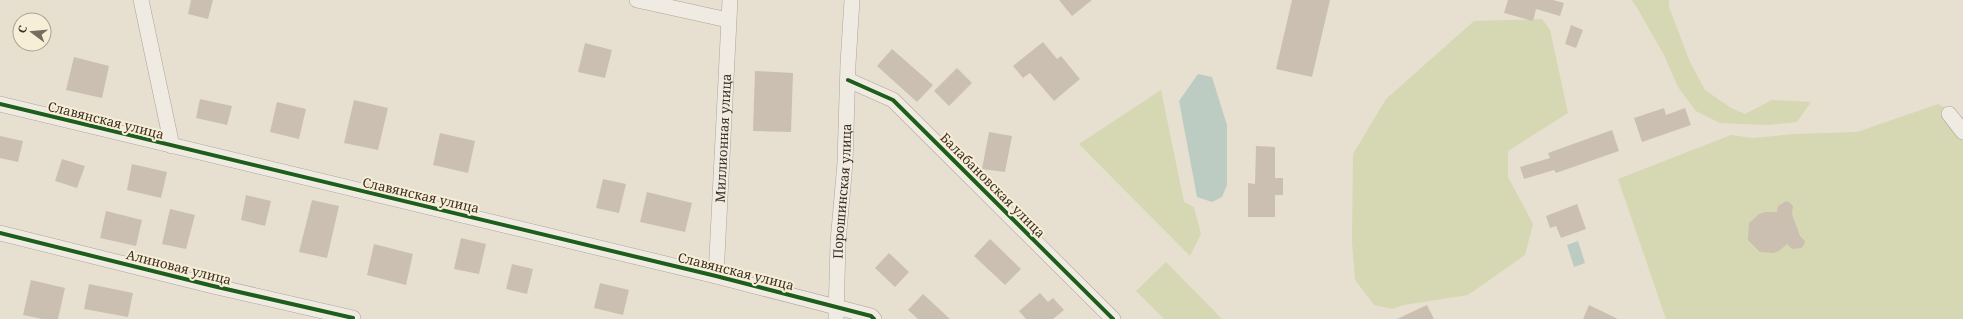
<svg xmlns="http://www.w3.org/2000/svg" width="1963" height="319" font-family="'Noto Serif',serif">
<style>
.green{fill:#d6d7b3}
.water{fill:#bcccc2}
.building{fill:#cbbfb2}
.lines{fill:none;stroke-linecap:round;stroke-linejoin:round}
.minor-casing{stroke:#ada599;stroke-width:16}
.minor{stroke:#efebe3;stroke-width:15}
.cycleway-casing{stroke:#f7eed8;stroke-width:6}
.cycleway{stroke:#1b5e20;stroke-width:4}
.labels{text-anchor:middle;stroke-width:4;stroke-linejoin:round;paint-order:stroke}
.street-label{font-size:13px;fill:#3d2e20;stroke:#f7eed8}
</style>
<rect width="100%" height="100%" fill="#e7e0d1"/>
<g class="green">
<polygon points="1631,0 1669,0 1669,7 1690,62 1705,90 1731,108 1745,114 1772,100 1811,102 1797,122 1767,125 1720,123 1696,111 1678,87 1664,55 1636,6"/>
<polygon points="1542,19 1550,30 1568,113 1508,151 1508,177 1533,224 1525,255 1468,295 1404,305 1392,309 1374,305 1355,280 1352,242 1353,154 1386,99 1474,21"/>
<polygon points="1161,90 1184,202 1194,207 1201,234 1190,256 1079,144"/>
<polygon points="1938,104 1963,117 1963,319 1666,319 1618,179 1731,135 1752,138 1795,134 1857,132"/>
<polygon points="1166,262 1222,319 1164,319 1136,291"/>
</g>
<g class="water">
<polygon points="1198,74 1212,77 1227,125 1227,185 1222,197 1212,202 1197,197 1179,101"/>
<polygon points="1578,241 1585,263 1574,267 1567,245"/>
</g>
<g class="building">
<polygon points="191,0 213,0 208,19 188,14"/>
<polygon points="1059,0 1092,0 1072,16"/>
<polygon points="1292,0 1330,0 1312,77 1276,69"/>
<polygon points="1508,0 1553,0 1564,3 1560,16 1536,9 1533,21 1504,13"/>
<polygon points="1571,25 1583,30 1576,48 1565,44"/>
<polygon points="1043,42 1057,59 1061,56 1080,79 1054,101 1030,73 1023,78 1013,66"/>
<polygon points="585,43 612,50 605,78 578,72"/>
<polygon points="892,49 933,85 917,102 877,66"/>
<polygon points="74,57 109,66 102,98 66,90"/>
<polygon points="957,68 972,83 949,106 934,91"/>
<polygon points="755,71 793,73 791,132 753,131"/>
<polygon points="200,99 232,106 227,125 196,118"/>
<polygon points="354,100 388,108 378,150 344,143"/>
<polygon points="277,102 306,109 299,139 270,132"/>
<polygon points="1664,108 1666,115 1685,108 1691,125 1642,142 1634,118"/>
<polygon points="1612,130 1619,151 1556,173 1554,170 1524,179 1520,167 1550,158 1548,153"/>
<polygon points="989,132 1012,136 1005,172 982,169"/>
<polygon points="440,133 475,141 468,173 433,165"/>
<polygon points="0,136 23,141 18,162 0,158"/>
<polygon points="1256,146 1275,147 1275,178 1283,178 1283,195 1275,195 1275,217 1248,217 1248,183 1255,184"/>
<polygon points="62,159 85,166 77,188 55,181"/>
<polygon points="132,164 167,172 161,198 127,190"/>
<polygon points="603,179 626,184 619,213 596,208"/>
<polygon points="647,192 692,203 685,232 640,222"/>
<polygon points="246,195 271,201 265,226 241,220"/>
<polygon points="312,200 339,206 327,258 299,252"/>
<polygon points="1786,201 1790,203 1793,206 1792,214 1800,236 1805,241 1804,245 1801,248 1792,249 1787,244 1779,251 1773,253 1760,252 1748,240 1749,223 1759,214 1765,212 1777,212 1778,206"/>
<polygon points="1577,204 1586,229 1561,238 1556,226 1550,228 1546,216"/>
<polygon points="170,209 195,215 186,249 162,244"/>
<polygon points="106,211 142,220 136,246 100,238"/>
<polygon points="461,238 486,244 479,274 454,269"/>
<polygon points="990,239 1021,269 1005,285 974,256"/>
<polygon points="374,244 413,254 406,285 367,275"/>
<polygon points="889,253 909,272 895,287 875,268"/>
<polygon points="512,264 533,269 527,294 506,289"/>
<polygon points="31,280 65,288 58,319 42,319 23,315"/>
<polygon points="600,283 629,290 623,315 594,308"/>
<polygon points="89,284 133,293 128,317 84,309"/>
<polygon points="1040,293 1048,302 1053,298 1064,310 1053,319 1026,319 1019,311"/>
<polygon points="923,294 950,319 918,319 908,310"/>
<polygon points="1427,305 1434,319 1397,319"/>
<polygon points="1589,305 1618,319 1583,319"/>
</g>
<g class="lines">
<defs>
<g id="minor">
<polyline points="141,0 172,146"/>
<polyline points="637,0 728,20"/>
<polyline points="848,80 893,100 1113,319"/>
<polyline points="0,104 716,276 871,316 874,319"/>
<polyline points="1949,114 1963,132"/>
<polyline points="0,233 213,286 353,318"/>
<path id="s1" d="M716 276 730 0"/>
<path id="s2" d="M836 319 838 242 845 163 848 64 852 0"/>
</g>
</defs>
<use href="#minor" class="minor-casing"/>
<use href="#minor" class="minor"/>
<defs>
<g id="cycleway">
<polyline points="848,80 893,100 1113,319"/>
<polyline points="0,104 716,276 871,316 874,319"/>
<polyline points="0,233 213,286 353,318"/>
</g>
</defs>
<use href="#cycleway" class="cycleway-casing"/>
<use href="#cycleway" class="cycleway"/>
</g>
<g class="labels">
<g class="street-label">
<text transform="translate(106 120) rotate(14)" y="5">Славянская улица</text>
<text dy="5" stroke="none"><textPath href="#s1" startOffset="138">Миллионная улица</textPath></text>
<text transform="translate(993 185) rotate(45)" y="5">Балабановская улица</text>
<text dy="5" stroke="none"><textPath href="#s2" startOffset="128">Порошинская улица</textPath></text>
<text transform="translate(421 195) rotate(13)" y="5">Славянская улица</text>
<text transform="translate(179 267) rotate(14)" y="5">Алиновая улица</text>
<text transform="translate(736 271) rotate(14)" y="5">Славянская улица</text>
</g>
</g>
<g transform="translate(32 32) rotate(286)"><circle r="19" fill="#f7eed8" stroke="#ada18e"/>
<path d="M0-3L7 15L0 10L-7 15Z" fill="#786c5e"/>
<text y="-6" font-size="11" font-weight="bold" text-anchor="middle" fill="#3d2e20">С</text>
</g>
</svg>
